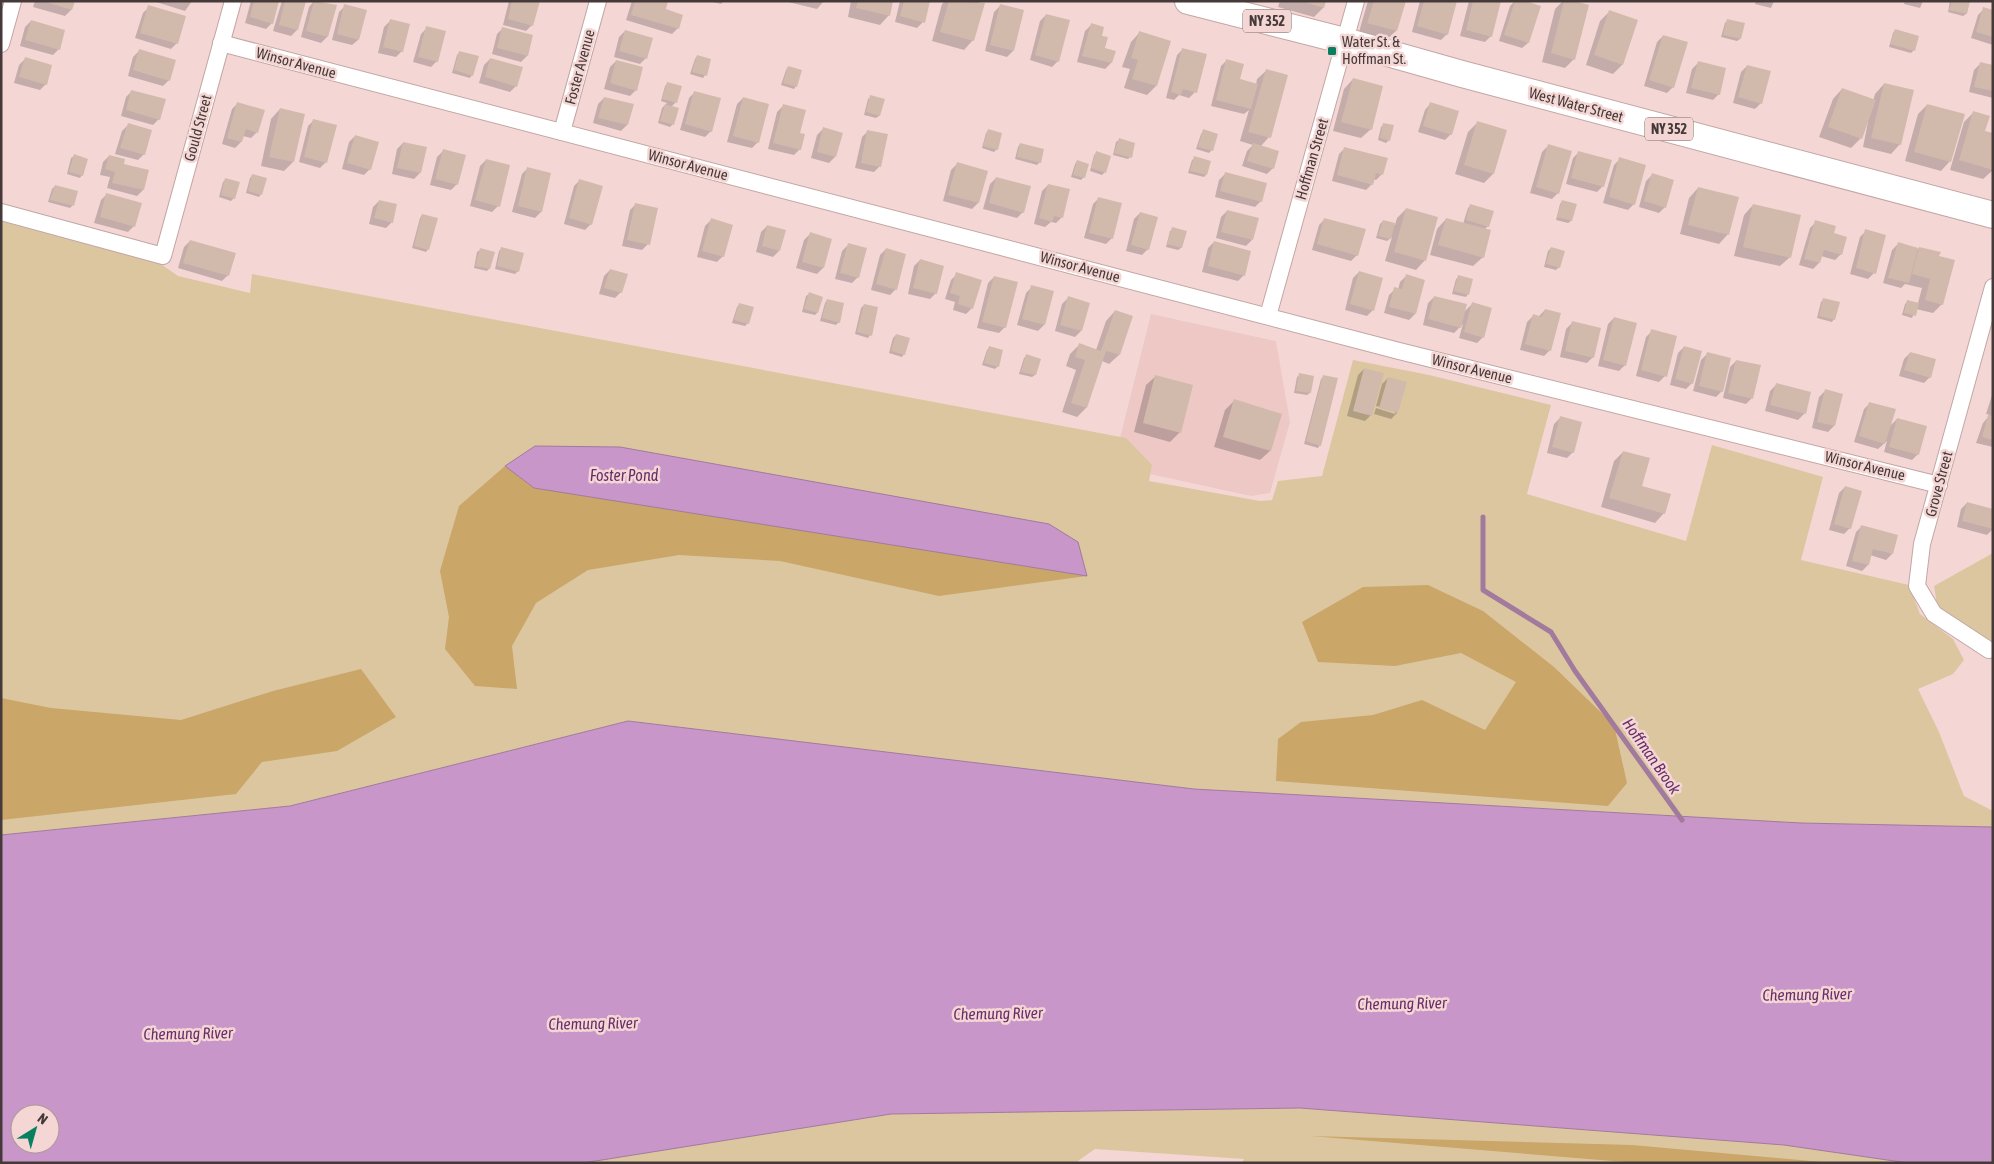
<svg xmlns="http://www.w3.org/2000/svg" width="1994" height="1164" font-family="'Asap Condensed',sans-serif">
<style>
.built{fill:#edc8c5}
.green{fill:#dcc6a0}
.forest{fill:#caa668}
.water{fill:#c896c8;stroke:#a17a9d;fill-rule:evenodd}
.shadow{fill:#0003}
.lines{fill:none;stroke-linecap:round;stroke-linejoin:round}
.stream{stroke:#a17a9d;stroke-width:5}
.building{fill:#d1baac}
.street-casing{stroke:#c2a6a4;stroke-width:18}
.primary-casing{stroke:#c2a6a4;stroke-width:28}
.street{stroke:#fff;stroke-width:16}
.primary{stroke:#fff;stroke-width:26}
.poi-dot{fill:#087f5e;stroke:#f4d7d5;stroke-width:2}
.labels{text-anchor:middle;stroke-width:5;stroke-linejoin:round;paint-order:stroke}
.shield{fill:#f4d7d5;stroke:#7a6968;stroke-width:1}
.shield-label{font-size:14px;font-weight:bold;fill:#453a39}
.poi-label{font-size:15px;fill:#453a39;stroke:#f4d7d5;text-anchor:start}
.street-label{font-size:15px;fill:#453a39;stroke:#f4d7d5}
.water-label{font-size:16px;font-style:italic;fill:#682c69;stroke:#f4d7d5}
</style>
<rect width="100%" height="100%" fill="#f4d7d5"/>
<polygon class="built" points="1151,314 1276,341 1290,422 1270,493 1251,496 1113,466"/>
<g class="green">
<polygon points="1,221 158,262 178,276 250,293 252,274 1126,438 1152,465 1149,481 1260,501 1272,500 1278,481 1322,476 1353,360 1429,375 1551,405 1527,494 1686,541 1712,445 1823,477 1801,560 1909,585 1920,614 1953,639 1964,660 1953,674 1918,689 1939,732 1964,796 1993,811 1993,824 1991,827 1801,823 1194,789 628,721 290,806 1,835"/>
<polygon points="1993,553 1993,642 1938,610 1934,586"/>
<polygon points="1300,1108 1784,1145 1908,1163 1242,1163 1244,1159 1095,1149 1075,1163 583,1163 891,1114"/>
</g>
<g class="forest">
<polygon points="505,466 534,488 1087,576 939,596 780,561 679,555 588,570 536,603 512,646 517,689 475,686 445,649 449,617 440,571 459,506"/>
<polygon points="1428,585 1483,611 1554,667 1614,725 1627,783 1608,806 1276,781 1278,739 1301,722 1373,715 1422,700 1485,730 1516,682 1461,653 1395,666 1318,662 1302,622 1363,587"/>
<polygon points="361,669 396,717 337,751 262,762 236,794 1,820 1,698 51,708 181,720 273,691"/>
<polygon points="1311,1136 1632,1145 1833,1163 1637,1163"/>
</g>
<g class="water">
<polygon points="535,446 620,447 1049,524 1078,542 1087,576 534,488 505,466"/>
<path d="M628 721 1194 789 1801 823 1993 827V1163H1908L1784 1145 1300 1108 891 1114 583 1163H1V835L290 806ZM20 1114H50V1144H20Z"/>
</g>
<g class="shadow">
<polygon points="35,1 74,1 71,10 65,16 33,7"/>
<polygon points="153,1 192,1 185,11"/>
<polygon points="251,1 277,1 272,23 266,29 245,23"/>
<polygon points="282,1 304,1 297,30 291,36 273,31"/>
<polygon points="314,1 335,6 327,37 321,43 301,37 309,7"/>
<polygon points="509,1 538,1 532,25 526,31 503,25"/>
<polygon points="632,1 667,1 664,10 678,28 672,34 626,20"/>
<polygon points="709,1 724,1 721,4"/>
<polygon points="784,1 824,1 817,9"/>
<polygon points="851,1 892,1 889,15 880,25 848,17"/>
<polygon points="900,1 928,1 923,22 917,28 895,22"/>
<polygon points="945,1 975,1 983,4 973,40 964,50 932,41 942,4"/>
<polygon points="1280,1 1325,1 1323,8 1314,17 1278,7"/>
<polygon points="1368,1 1404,1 1396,31 1386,40 1359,32"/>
<polygon points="1420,1 1456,1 1447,34 1441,40 1412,32"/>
<polygon points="1469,1 1500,1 1491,36 1485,42 1460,36"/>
<polygon points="1515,1 1521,1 1528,43 1522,48 1499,41 1510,6"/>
<polygon points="1563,1 1570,1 1574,59 1565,68 1542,62 1555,9"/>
<polygon points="1756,1 1774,1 1771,8 1755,4"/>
<polygon points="1905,1 1923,1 1920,8 1904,4"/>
<polygon points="1950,1 1969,1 1966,14 1963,16 1948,12"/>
<polygon points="345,6 358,40 352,45 332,40 339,12"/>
<polygon points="1000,6 1023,11 1013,51 1007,57 985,51 994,12"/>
<polygon points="149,7 177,43 171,49 135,38 143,13"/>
<polygon points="1984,9 1993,11 1993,45 1971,38 1978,15"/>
<polygon points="1609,12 1622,65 1613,74 1586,65 1600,21"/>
<polygon points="1046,15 1058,61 1052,67 1030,60 1040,21"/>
<polygon points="1728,20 1743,24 1740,39 1737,41 1721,37 1725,23"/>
<polygon points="31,21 59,49 53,55 20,46 25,27"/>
<polygon points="390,21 402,51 396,57 378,53 384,27"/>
<polygon points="1091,25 1101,36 1103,49 1114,52 1111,63 1105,69 1077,62 1085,31"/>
<polygon points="427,28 437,61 431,67 413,62 421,34"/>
<polygon points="503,28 532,36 527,56 521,62 492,54 497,34"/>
<polygon points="1895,30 1918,37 1913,51 1911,53 1889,47 1893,33"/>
<polygon points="625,31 646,58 640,64 614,57 619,37"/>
<polygon points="1140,32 1170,42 1156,86 1147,95 1124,88 1130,69 1122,67 1131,42"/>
<polygon points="1663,36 1673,87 1667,93 1644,86 1657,42"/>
<polygon points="1183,49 1195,92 1189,98 1179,95 1174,100 1166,98 1177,55"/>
<polygon points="139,51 169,80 163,86 128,76 133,57"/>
<polygon points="460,52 472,75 470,78 452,73 457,55"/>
<polygon points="697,56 705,75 703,78 690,74 695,59"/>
<polygon points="25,59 46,84 40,90 14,83 19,65"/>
<polygon points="490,59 516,86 510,92 479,83 484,65"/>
<polygon points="1227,60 1238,80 1256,85 1257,79 1267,70 1269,137 1260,147 1273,168 1267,174 1242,166 1247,151 1253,145 1240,141 1249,110 1244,114 1211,106 1221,66"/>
<polygon points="616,61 636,90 630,96 604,89 610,67"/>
<polygon points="1698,63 1719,94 1713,100 1686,93 1692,69"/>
<polygon points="1980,64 1993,67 1993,98 1969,92 1974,70"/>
<polygon points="1747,66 1761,103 1755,109 1733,103 1741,72"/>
<polygon points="788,67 796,86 794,89 781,85 786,70"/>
<polygon points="1353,79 1371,129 1361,138 1333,131 1344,89"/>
<polygon points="668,83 676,102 671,107 673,124 670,127 658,123 662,108 667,103 661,101 665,86"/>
<polygon points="1884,84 1900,144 1891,154 1863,147 1868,122 1867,121 1860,139 1851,148 1819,137 1833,99 1842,89 1873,101 1875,94"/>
<polygon points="132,91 159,119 153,125 121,116 126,97"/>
<polygon points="695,92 711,131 705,137 680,130 689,98"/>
<polygon points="871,97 883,100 879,116 876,118 864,115 868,99"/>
<polygon points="604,98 632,105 627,125 621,131 593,123 598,104"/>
<polygon points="743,98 758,142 752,148 727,142 737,104"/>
<polygon points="238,103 257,132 251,138 243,136 241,142 235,148 222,144 232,109"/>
<polygon points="1430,104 1451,134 1445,140 1418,132 1425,110"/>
<polygon points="1927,105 1950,161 1941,171 1905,161 1918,114"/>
<polygon points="783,106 799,134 800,149 794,155 768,149 777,112"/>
<polygon points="280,109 293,162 284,171 261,166 271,119"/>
<polygon points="1974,112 1984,132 1993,170 1983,179 1950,170 1964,122"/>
<polygon points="314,120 326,162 320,168 299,162 308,126"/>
<polygon points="1478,122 1493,174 1484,183 1455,174 1468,132"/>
<polygon points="1384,124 1389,140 1386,143 1378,140 1381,127"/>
<polygon points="128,125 144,154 138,160 115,154 122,131"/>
<polygon points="823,129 835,157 829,163 811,158 817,135"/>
<polygon points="989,130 997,149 994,152 982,148 986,133"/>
<polygon points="868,131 880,166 874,172 855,168 862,137"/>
<polygon points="1204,131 1212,150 1209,153 1196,149 1201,134"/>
<polygon points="355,136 370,169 364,175 342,169 349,142"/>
<polygon points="1119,140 1130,157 1128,159 1113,155 1116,142"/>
<polygon points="403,143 420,173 414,179 392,174 397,149"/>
<polygon points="1020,144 1040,162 1037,165 1015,159 1018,147"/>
<polygon points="1548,146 1558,193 1552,199 1530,193 1542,152"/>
<polygon points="1345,148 1382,174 1376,180 1373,179 1372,184 1366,190 1332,181 1339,154"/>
<polygon points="443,151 457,184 451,190 430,185 437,157"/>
<polygon points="1579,152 1603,186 1597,192 1566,184 1573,158"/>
<polygon points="1097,153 1105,172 1102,175 1090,171 1094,155"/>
<polygon points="74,156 82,175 80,178 67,174 71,158"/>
<polygon points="109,156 122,165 147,171 143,190 137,196 107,188 110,177 100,175 103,162"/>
<polygon points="1195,158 1206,175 1204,177 1188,173 1192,160"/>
<polygon points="1620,159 1634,204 1628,210 1603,203 1614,165"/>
<polygon points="486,160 498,206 492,212 470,206 480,166"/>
<polygon points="1077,161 1084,177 1081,180 1071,177 1075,164"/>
<polygon points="957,164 986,172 978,203 972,209 943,201 951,170"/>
<polygon points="528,168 541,212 535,218 512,212 522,174"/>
<polygon points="1225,174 1261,201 1255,207 1215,197 1219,180"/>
<polygon points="253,175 261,194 259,197 246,193 250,178"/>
<polygon points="1652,175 1665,207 1659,213 1639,207 1646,181"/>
<polygon points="996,178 1023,212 1017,218 983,209 990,184"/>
<polygon points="226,179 234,198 231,201 219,197 223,182"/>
<polygon points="580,180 591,224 585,230 564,224 574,186"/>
<polygon points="1048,185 1062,217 1056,223 1051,222 1045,227 1034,224 1042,191"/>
<polygon points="55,186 76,192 72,206 70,208 48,202 52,189"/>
<polygon points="1698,188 1728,234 1719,244 1680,234 1689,198"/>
<polygon points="107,194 134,226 128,232 94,223 101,200"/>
<polygon points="1099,198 1112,238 1106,244 1084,238 1093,204"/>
<polygon points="379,201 392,222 386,228 369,224 373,207"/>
<polygon points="1562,201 1571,221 1568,223 1556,220 1560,204"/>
<polygon points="636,204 648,244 642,250 622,246 630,210"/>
<polygon points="1471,205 1488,226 1484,230 1483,257 1473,266 1430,255 1437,229 1446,219 1463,224 1468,208"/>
<polygon points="1753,205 1790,257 1780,266 1734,256 1744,215"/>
<polygon points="1406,209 1425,260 1416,270 1385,261 1392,237 1387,241 1376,238 1380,224 1383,221 1395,225 1397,218"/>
<polygon points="1227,211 1252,240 1246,246 1216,238 1221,217"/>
<polygon points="1140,213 1148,249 1142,255 1126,251 1134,219"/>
<polygon points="422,215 428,249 426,252 412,248 420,218"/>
<polygon points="1325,219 1357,255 1351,261 1312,250 1319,225"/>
<polygon points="711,220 723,256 717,262 697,257 705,226"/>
<polygon points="1816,222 1833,234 1841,254 1835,260 1821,256 1819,263 1813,269 1799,265 1810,228"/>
<polygon points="767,226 779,251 773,257 756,252 761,232"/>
<polygon points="1173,229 1185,232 1181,248 1178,250 1166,247 1170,231"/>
<polygon points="1866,231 1874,273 1868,279 1850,274 1860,237"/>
<polygon points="810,234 830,240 823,268 817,274 796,268 804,240"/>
<polygon points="190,241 228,275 222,281 178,268 184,247"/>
<polygon points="1214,242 1244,275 1238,281 1202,272 1208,248"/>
<polygon points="1898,244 1915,252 1919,248 1938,257 1942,304 1933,313 1916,309 1912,318 1902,315 1905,304 1908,301 1918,303 1922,288 1905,284 1901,288 1883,283 1892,250"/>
<polygon points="848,245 858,277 852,283 835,279 842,251"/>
<polygon points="502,248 518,271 515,274 495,269 499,251"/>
<polygon points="1551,248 1559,267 1556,270 1544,267 1548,251"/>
<polygon points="886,249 896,289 890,295 871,290 880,255"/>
<polygon points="480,250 489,269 487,271 474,268 477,252"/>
<polygon points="920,260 936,293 930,299 908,294 914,266"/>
<polygon points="610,270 621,292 615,298 599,294 604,276"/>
<polygon points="1359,272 1373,310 1367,316 1345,310 1353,278"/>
<polygon points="957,274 972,308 966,314 953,310 955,302 945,299 951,280"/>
<polygon points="1406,276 1415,314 1409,320 1384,313 1389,295 1395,289 1398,290 1400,282"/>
<polygon points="994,277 1005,327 999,333 977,328 988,283"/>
<polygon points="1459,277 1468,294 1466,297 1452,294 1456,279"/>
<polygon points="1032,287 1044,325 1038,331 1017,325 1026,293"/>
<polygon points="809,294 822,298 817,313 815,315 802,312 806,296"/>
<polygon points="1434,297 1463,313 1472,304 1483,337 1477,343 1459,338 1463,324 1454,333 1423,325 1428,303"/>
<polygon points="1068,298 1081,331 1075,337 1055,331 1062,304"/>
<polygon points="1824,299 1834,319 1832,322 1817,318 1821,302"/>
<polygon points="827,300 839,322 836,325 820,321 825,303"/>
<polygon points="739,305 752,308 747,324 745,326 732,323 737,307"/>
<polygon points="864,305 870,335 868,338 855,334 861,308"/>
<polygon points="1545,310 1550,350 1544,356 1520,350 1527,322 1533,316 1539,316"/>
<polygon points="1115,311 1131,317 1119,355 1109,364 1102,361 1086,408 1077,417 1062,412 1076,370 1066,366 1070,354 1080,344 1096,350 1106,321"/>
<polygon points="1614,318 1625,365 1619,371 1598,366 1608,324"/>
<polygon points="1572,323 1593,357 1587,363 1560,357 1566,329"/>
<polygon points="1652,331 1665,376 1659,382 1636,376 1646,337"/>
<polygon points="896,335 904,354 902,357 889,353 893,338"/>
<polygon points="990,347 998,366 995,369 982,365 987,350"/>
<polygon points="1684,347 1692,383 1686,389 1670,385 1678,353"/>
<polygon points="1910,353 1930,377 1924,383 1899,376 1904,359"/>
<polygon points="1707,354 1722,391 1716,397 1693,391 1701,360"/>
<polygon points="1026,356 1039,360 1035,375 1032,377 1019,374 1024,358"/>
<polygon points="1736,361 1752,398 1746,404 1723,398 1730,367"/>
<polygon points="1364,369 1371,415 1365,421 1347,416 1358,375"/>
<polygon points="1300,375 1310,393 1307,395 1294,393 1297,377"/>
<polygon points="1156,376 1180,432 1170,442 1134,432 1146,385"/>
<polygon points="1324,376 1320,445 1318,448 1304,444 1321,379"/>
<polygon points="1388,378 1397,413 1391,419 1374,414 1376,408 1395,414 1395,411 1376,406 1382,384"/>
<polygon points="1776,385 1810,393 1804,414 1798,420 1765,411 1770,391"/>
<polygon points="1825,391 1841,395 1834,426 1828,432 1812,428 1819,397"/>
<polygon points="1993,392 1993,447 1976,443 1983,423 1990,415 1986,414"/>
<polygon points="1234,401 1280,415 1270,451 1260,460 1214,447 1225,410"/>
<polygon points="1870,403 1889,427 1897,419 1918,454 1912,460 1884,452 1887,441 1878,449 1854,442 1864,409"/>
<polygon points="1560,418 1573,452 1567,458 1547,453 1554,424"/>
<polygon points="1623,452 1641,487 1664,513 1655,523 1601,507 1614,461"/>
<polygon points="1845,487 1850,528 1844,534 1829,530 1839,493"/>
<polygon points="1967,503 1993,510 1993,529 1987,535 1957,527 1961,509"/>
<polygon points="1862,526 1892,554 1886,560 1870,555 1868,565 1862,571 1846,566 1856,532"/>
</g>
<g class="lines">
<polyline class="stream" points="1483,517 1483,590 1551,632 1575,671 1682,820"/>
</g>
<g class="building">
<polygon points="42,1 75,1 72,10"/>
<polygon points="254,1 279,1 273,24 250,17"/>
<polygon points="285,1 306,1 298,30 279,25"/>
<polygon points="314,1 337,5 328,37 306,31"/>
<polygon points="512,1 540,1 533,26 508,19"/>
<polygon points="635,1 668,1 666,9 683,15 679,29 631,15"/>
<polygon points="858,1 893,1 890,16 856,8"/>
<polygon points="904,1 930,1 925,23 900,16"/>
<polygon points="949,1 985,3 974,41 940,32"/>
<polygon points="1301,1 1326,1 1324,8"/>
<polygon points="1374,1 1406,1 1397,31 1367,23"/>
<polygon points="1424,1 1457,1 1448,35 1417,26"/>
<polygon points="1473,1 1501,1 1492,37 1466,30"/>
<polygon points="1515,1 1525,1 1541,6 1529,43 1504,35"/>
<polygon points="1564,1 1575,1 1589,5 1575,60 1551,53"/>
<polygon points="1952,1 1970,1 1967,14 1949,10"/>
<polygon points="344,4 367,10 359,40 337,34"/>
<polygon points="1000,4 1024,10 1014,51 990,45"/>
<polygon points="148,5 186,16 178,44 140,33"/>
<polygon points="1983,7 1993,10 1993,37 1976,32"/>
<polygon points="1609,10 1638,20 1623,65 1594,55"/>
<polygon points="1046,14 1070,20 1059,62 1035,55"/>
<polygon points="390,19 410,24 403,52 383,47"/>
<polygon points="1727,19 1745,23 1741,39 1723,35"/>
<polygon points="31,20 65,30 60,50 25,40"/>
<polygon points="1091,23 1104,27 1102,36 1108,37 1105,48 1116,51 1112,63 1082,56"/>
<polygon points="426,26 446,31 438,62 418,57"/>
<polygon points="502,27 533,35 528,56 497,48"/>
<polygon points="1895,29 1919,36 1915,51 1890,44"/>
<polygon points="625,30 653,38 647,59 619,51"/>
<polygon points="1139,31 1171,41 1157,86 1132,79 1138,60 1131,58"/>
<polygon points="1663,35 1688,42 1674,88 1649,80"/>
<polygon points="1182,48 1207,54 1197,93 1183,89 1181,95 1171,92"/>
<polygon points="139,49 176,60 170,81 133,70"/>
<polygon points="459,51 479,56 473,76 454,70"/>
<polygon points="697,55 711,59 707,76 692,72"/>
<polygon points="25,57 52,65 47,85 19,77"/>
<polygon points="490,58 523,67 517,87 485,77"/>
<polygon points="1226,59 1244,64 1240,79 1258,84 1251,109 1216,100"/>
<polygon points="616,60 643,67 637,91 610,83"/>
<polygon points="1698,61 1726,68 1720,95 1691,88"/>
<polygon points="1980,62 1993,65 1993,91 1974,87"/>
<polygon points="1747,65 1771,71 1762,104 1738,97"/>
<polygon points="788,66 802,70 797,87 783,83"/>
<polygon points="1266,69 1288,75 1271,138 1248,132"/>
<polygon points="1353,78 1383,86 1372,130 1341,122"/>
<polygon points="667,82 682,86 677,103 662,99"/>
<polygon points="1884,83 1914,90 1901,145 1871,138"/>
<polygon points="1842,88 1876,100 1862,139 1828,127"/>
<polygon points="131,90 166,99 160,120 126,110"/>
<polygon points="694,91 721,98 712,132 685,124"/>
<polygon points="870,95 885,99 880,116 866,112"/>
<polygon points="604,97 634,104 628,125 598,118"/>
<polygon points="743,97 769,104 759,143 733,136"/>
<polygon points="237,102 265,110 258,133 246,129 242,142 227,138"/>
<polygon points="1430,102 1459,111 1452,135 1423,126"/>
<polygon points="665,104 679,108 674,125 660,121"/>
<polygon points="783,104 806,110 800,133 805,134 801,150 773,143"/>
<polygon points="1927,104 1965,114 1951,162 1914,152"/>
<polygon points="280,108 305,114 294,162 269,157"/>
<polygon points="1973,111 1990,116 1985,131 1993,133 1993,170 1959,160"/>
<polygon points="313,119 337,125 327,163 304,157"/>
<polygon points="1477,121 1507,130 1494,174 1464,165"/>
<polygon points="128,123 152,130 145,155 120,148"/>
<polygon points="1383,123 1394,125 1390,141 1380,138"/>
<polygon points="823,127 843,133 836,157 817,152"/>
<polygon points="988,129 1002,133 998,150 983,146"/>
<polygon points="1203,129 1218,134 1213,151 1198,147"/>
<polygon points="867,130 888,134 881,167 861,163"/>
<polygon points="355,135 379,142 371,170 347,163"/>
<polygon points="1119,138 1135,143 1132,158 1114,153"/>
<polygon points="403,142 427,147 421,173 397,168"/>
<polygon points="1020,143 1044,149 1041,163 1017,157"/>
<polygon points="1253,143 1279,151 1274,169 1247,161"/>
<polygon points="1548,144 1572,151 1559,194 1536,187"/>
<polygon points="1344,147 1388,158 1383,175 1376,173 1373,185 1337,175"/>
<polygon points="443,149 466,155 458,185 435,179"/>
<polygon points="1096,151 1111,156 1106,173 1091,168"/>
<polygon points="1578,151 1612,160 1604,187 1571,178"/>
<polygon points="74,154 88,159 83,176 69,172"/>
<polygon points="109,155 125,159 124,164 149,170 144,190 112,183 115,172 105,169"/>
<polygon points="1194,156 1211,161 1207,175 1190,171"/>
<polygon points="1619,157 1646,165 1635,205 1609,197"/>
<polygon points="486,159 510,165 500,207 475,200"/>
<polygon points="1077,160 1089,164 1085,178 1073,175"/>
<polygon points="957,162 988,171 979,203 948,195"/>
<polygon points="527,167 551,173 542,212 518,206"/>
<polygon points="1225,172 1267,183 1262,202 1220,191"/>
<polygon points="1652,173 1674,180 1666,208 1644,201"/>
<polygon points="252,174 267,178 262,195 248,191"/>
<polygon points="996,177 1031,186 1024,213 989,203"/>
<polygon points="225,178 240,182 235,199 221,195"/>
<polygon points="579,179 603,186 592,225 569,218"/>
<polygon points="1048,184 1070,189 1063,218 1054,216 1052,222 1039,218"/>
<polygon points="55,185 78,191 74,206 50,200"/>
<polygon points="1698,187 1739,197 1729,235 1688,225"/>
<polygon points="106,193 142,203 135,227 100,217"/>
<polygon points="1098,197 1122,203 1113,239 1089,233"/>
<polygon points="379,200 397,204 393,223 374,218"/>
<polygon points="1562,200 1577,204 1572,221 1557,217"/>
<polygon points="635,203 658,208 650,245 627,240"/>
<polygon points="1470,204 1494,211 1489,227 1466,220"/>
<polygon points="1753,204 1801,215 1791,258 1743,247"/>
<polygon points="1406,208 1438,217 1426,261 1394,252"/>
<polygon points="1227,210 1259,218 1253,240 1221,232"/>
<polygon points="1140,212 1158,217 1149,250 1131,245"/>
<polygon points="422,214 438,218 429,250 414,246"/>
<polygon points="711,218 733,225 724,257 702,251"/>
<polygon points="1324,218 1366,229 1358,256 1317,244"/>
<polygon points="1446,218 1491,230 1484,258 1438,245"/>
<polygon points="1383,220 1395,223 1391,239 1378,236"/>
<polygon points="1815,220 1836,226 1834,233 1847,237 1842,255 1824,250 1820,263 1804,259"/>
<polygon points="767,225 786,230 780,251 762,246"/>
<polygon points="1172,227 1187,231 1182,248 1167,244"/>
<polygon points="1865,229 1886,235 1876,274 1856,268"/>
<polygon points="810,232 832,239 824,268 802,262"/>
<polygon points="190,240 236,253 229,276 183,263"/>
<polygon points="1214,241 1251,251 1245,276 1208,266"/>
<polygon points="1898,242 1918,248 1909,283 1888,278"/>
<polygon points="848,243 867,248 859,278 840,273"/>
<polygon points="501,247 524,253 519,272 497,266"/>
<polygon points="1551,247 1565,251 1560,268 1546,264"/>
<polygon points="1919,247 1941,252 1939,256 1955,260 1943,305 1925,300 1930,279 1912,274"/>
<polygon points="480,248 495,252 490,269 475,266"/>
<polygon points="886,248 906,254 897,290 876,284"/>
<polygon points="920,259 944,266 937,294 913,288"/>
<polygon points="610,269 628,274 622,293 604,288"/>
<polygon points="1359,271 1383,278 1374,311 1350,304"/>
<polygon points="956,272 982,280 973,309 958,304 960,296 950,293"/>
<polygon points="1406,274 1425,280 1416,314 1389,307 1394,287 1402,289"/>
<polygon points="1458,275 1473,279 1469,295 1454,291"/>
<polygon points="994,276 1018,282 1006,328 982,322"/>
<polygon points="1031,285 1054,291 1045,325 1022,319"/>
<polygon points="809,292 823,297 818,313 804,309"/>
<polygon points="1068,296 1090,303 1082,331 1060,325"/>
<polygon points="1434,296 1467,304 1461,328 1428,319"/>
<polygon points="1823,298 1840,302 1835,320 1819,316"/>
<polygon points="827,299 844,303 840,323 822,318"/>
<polygon points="1907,300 1919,303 1916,316 1904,313"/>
<polygon points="1472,302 1492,308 1484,338 1464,332"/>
<polygon points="739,303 754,307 749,324 734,320"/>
<polygon points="864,304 878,307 872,336 857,332"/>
<polygon points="1545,309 1561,313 1551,351 1525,344 1533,314 1542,317"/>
<polygon points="1115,310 1133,316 1120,355 1106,351 1087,408 1071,403 1085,360 1075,357 1079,343 1101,351"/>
<polygon points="1614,317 1637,323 1626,366 1603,360"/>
<polygon points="1572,321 1601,328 1594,358 1565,351"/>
<polygon points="1651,329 1677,336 1667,377 1641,370"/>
<polygon points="896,334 910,338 905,355 891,351"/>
<polygon points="989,346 1003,350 999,367 984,363"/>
<polygon points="1684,346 1702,351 1693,384 1675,379"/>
<polygon points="1707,352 1731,358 1723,392 1699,386"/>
<polygon points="1910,352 1936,359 1931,378 1904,370"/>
<polygon points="1026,354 1041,359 1036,375 1021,372"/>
<polygon points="1736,360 1761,365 1753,399 1728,393"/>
<polygon points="1364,368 1384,373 1372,416 1353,411"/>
<polygon points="1299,373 1314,376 1311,393 1296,391"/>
<polygon points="1155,375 1193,385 1181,433 1143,423"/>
<polygon points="1323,375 1338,378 1321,446 1306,441"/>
<polygon points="1388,377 1407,382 1398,413 1379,408"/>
<polygon points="1776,383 1811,392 1806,414 1770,405"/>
<polygon points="1825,389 1843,394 1835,426 1817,422"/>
<polygon points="1234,399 1282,414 1271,451 1223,437"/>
<polygon points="1869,402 1896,409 1885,444 1859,436"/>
<polygon points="1988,415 1993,416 1993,440 1982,437"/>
<polygon points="1560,416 1582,422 1574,453 1552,447"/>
<polygon points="1897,418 1927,426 1919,455 1889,447"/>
<polygon points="1623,451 1650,458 1642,486 1671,494 1665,514 1609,498"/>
<polygon points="1845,486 1862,491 1851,529 1834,524"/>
<polygon points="1967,502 1993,509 1993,529 1962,521"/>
<polygon points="1861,525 1898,535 1893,554 1873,549 1869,565 1852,561"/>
</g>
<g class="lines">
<defs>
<g id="street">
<polyline points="221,43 1399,351 1939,485"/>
<polyline points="1,44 13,1"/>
<polyline points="562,132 598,1"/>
<polyline points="1,212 163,256 233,1"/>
<polyline points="1268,316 1356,1"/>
<polyline points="1989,650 1934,614 1917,586 1922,544 1993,287"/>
</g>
<polyline id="primary" points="1188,1 1345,41 1462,74 1993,215"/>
</defs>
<use href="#street" class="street-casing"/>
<use href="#primary" class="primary-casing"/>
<use href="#street" class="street"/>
<use href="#primary" class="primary"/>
</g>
<rect class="poi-dot" x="1327" y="46" width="10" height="10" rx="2.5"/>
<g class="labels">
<g class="shield">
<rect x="1243" y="9.5" width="48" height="23" rx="4"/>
<rect x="1645" y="117.5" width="48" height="23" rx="4"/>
</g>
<g class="shield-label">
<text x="1267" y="26">NY 352</text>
<text x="1669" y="134">NY 352</text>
</g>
<g class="poi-label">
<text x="1342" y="47">Water St. &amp;<tspan x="1342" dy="17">Hoffman St.</tspan></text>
</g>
<g class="street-label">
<text transform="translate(296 63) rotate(15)" y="5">Winsor Avenue</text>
<text transform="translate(580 67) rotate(-75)" y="5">Foster Avenue</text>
<text transform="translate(1576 105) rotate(15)" y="5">West Water Street</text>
<text transform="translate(198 128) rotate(-75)" y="5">Gould Street</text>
<text transform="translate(1312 159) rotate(-74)" y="5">Hoffman Street</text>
<text transform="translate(688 165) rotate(15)" y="5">Winsor Avenue</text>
<text transform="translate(1080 267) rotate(15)" y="5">Winsor Avenue</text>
<text transform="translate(1472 369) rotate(14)" y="5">Winsor Avenue</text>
<text transform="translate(1865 466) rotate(14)" y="5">Winsor Avenue</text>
<text transform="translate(1939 484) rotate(-75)" y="5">Grove Street</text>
</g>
<g class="water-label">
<text x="624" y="481">Foster Pond</text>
<text transform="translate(1652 756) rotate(55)" y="6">Hoffman Brook</text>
<text transform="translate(1807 994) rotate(-1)" y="6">Chemung River</text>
<text transform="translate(1402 1003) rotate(-1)" y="6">Chemung River</text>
<text transform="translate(998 1013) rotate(-1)" y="6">Chemung River</text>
<text transform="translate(593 1023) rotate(-1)" y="6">Chemung River</text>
<text transform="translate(188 1033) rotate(-1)" y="6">Chemung River</text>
</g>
</g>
<rect width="1994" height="1164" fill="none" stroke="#453a39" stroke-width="5"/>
<g transform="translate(35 1129) rotate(37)"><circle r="24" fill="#f4d7d5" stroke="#ae9897"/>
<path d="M0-4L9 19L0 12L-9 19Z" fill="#087f5e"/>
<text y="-8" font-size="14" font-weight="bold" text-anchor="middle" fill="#453a39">N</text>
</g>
</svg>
